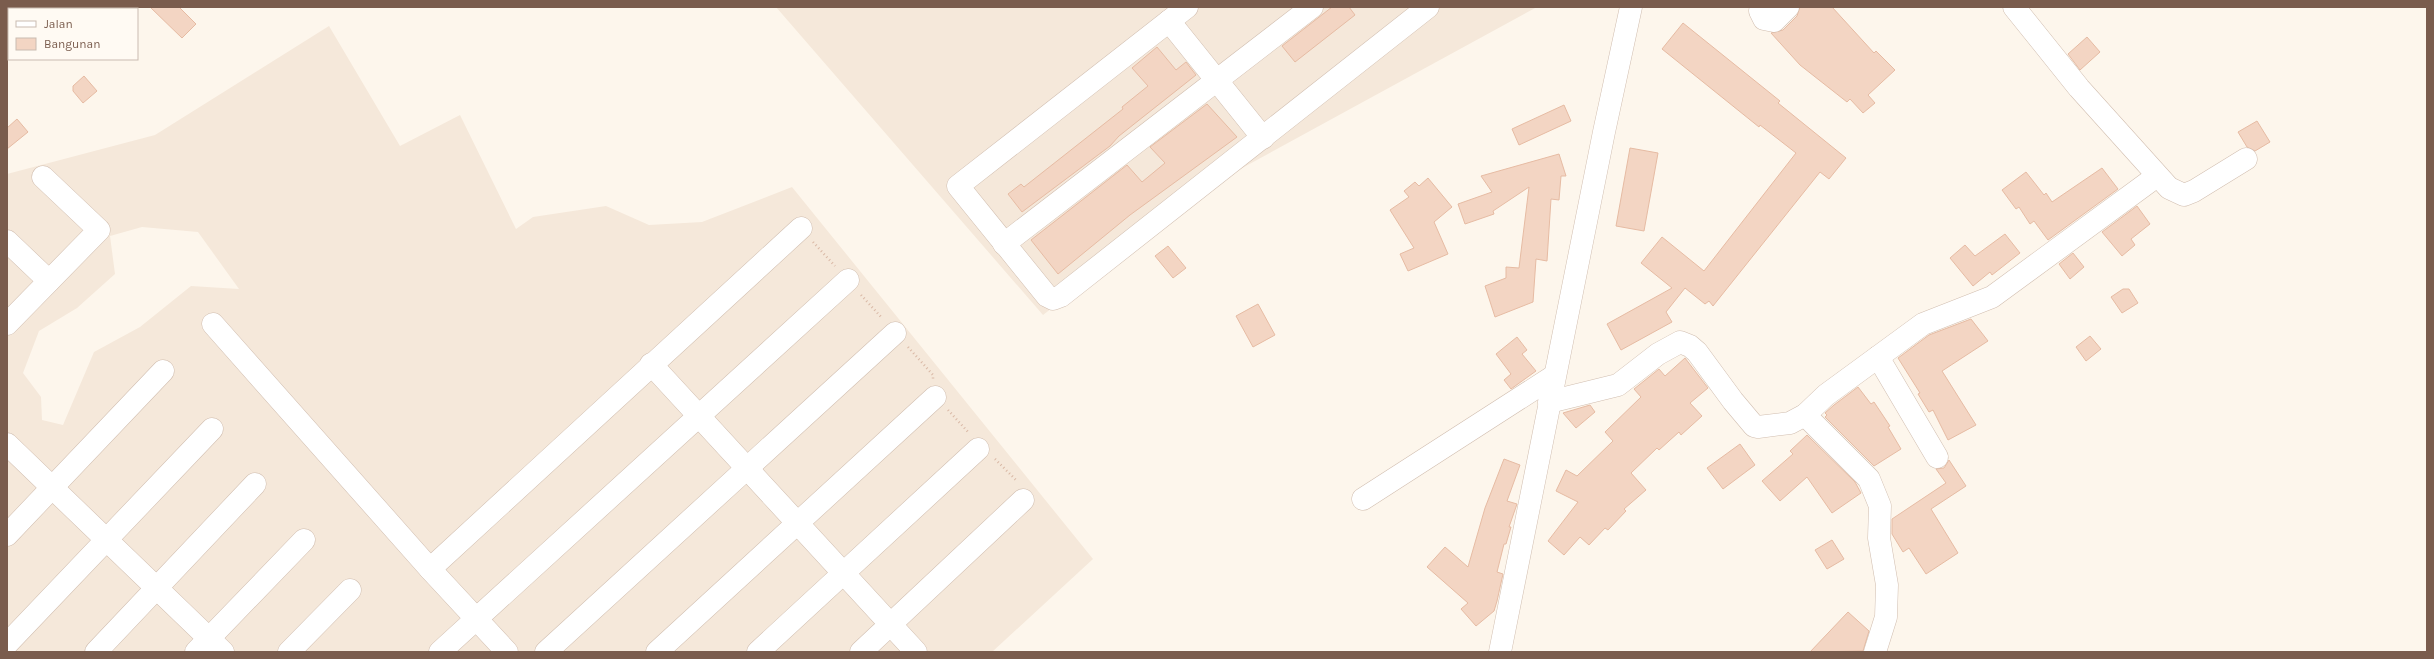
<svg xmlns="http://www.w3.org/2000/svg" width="2434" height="659" font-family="Karla,sans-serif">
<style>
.residential{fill:#f5e8da;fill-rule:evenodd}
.building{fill:#f3d5c3;stroke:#e6bba3}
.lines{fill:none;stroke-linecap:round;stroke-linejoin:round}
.minor-casing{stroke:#d1beb0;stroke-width:23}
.path{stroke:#d9b8a5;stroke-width:2.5;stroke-dasharray:1 3;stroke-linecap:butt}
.minor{stroke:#fff;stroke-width:22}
</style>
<rect width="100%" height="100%" fill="#fdf6ec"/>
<g class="residential">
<polygon points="776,7 1537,7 1211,185 1043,315"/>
<path d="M329 26 400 146 460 115 516 229 533 217 606 206 649 225 702 222 792 187 1093 559 992 652H7V174L155 135ZM142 227 198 232 239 289 191 286 140 327 94 352 63 425 42 420 41 397 23 373 39 331 77 308 115 274 110 236Z"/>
</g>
<g class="building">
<polygon points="150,7 179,7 196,24 182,38"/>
<polygon points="1332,7 1349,7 1355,15 1295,62 1282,46"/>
<polygon points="1800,7 1832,7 1874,53 1876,51 1895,70 1868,95 1875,103 1863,113 1850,99 1847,102 1800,65 1771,33 1783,30 1797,16"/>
<polygon points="1683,23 1780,101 1778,103 1846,158 1829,179 1820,172 1713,306 1709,301 1705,304 1685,288 1666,312 1672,322 1621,350 1607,324 1672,288 1641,263 1662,237 1704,271 1796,153 1760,125 1759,127 1662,49"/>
<polygon points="2087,37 2100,52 2080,70 2068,54"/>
<polygon points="1157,47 1176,70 1186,62 1196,75 1119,136 1110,146 1022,212 1008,194 1021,184 1024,187 1123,109 1122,107 1148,86 1132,68"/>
<polygon points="84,76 97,91 83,103 73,91 73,86"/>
<polygon points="1207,104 1237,137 1130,215 1058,274 1031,240 1127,165 1142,182 1165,163 1150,147"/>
<polygon points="1564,105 1571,121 1519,145 1512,129"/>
<polygon points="17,119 28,132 7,149 7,128"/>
<polygon points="2257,121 2270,142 2255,151 2247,147 2238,132"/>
<polygon points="1630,148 1658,153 1644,231 1616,226"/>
<polygon points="1559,154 1566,176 1561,176 1559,200 1551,199 1547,261 1536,259 1533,302 1495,317 1485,286 1506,278 1506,267 1519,268 1529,187 1493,211 1494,214 1465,224 1458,204 1492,192 1481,176"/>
<polygon points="2102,168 2118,189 2048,240 2034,221 2030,224 2019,207 2016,209 2002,190 2026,172 2044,195 2046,193 2052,202"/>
<polygon points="1428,178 1452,207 1434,222 1448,254 1408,271 1400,254 1414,248 1390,210 1409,197 1404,191 1415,182 1419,186"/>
<polygon points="2137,206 2150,224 2131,239 2135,245 2122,256 2102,232"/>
<polygon points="2005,234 2020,253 1992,275 1990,272 1973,286 1950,258 1965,245 1975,256"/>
<polygon points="1168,246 1186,268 1173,278 1155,256"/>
<polygon points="2073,253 2084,267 2070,279 2059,264"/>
<polygon points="2123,289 2129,289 2138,303 2122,313 2111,297"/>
<polygon points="1258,304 1275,335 1253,347 1236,316"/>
<polygon points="1971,319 1988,341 1942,371 1976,425 1948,440 1933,410 1929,412 1918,394 1920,393 1898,358 1929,335"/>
<polygon points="2090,336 2101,349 2086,361 2076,347"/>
<polygon points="1517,337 1527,350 1522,354 1536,371 1511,389 1504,380 1511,374 1496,354"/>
<polygon points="1685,358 1708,388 1690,403 1702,416 1681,435 1679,432 1659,450 1657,448 1631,473 1646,490 1624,509 1626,511 1608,530 1605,528 1589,545 1580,537 1564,555 1548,541 1578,502 1556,491 1566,470 1577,476 1613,441 1605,432 1641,397 1634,389 1659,369 1665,376"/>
<polygon points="1858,387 1871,404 1874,402 1890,426 1888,427 1901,449 1874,466 1825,417 1827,415 1825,413 1834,405"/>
<polygon points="1590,405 1595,412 1576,428 1563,413"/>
<polygon points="1807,435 1855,482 1861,493 1832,513 1807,477 1780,501 1762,481 1793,454 1790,451"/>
<polygon points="1740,444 1755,465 1723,489 1707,468"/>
<polygon points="1504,459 1520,465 1507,501 1517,504 1509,527 1511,527 1506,544 1504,544 1497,572 1503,574 1497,601 1494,611 1476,626 1461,609 1468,603 1427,567 1445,547 1468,567 1485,508"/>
<polygon points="1949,460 1966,486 1931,509 1958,553 1926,574 1909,548 1903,552 1892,534 1892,519 1946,483 1936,469 1944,468"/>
<polygon points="1832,540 1844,559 1827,569 1815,550"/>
<polygon points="1848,612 1869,631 1863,651 1810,652"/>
</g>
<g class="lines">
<defs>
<g id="minor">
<polyline points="1187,7 958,186 1047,296 1053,299 1061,296 1428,7"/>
<polyline points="1761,7 1760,11 1764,19 1774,21 1788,7"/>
<polyline points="2014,7 2079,88 2169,188 2184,195 2194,191 2246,159"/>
<polyline points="1169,21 1263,138"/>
<polyline points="7,241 49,281"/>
<polyline points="1004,244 1312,7"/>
<polyline points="7,324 99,230 43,177"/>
<polyline points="213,324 430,569 507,652"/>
<polyline points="1878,357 1937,457"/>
<polyline points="651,364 916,652"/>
<polyline points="1549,402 1618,385 1658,354 1680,342 1690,346 1697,352 1733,401 1754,426 1758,427 1790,423 1805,415 1826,395 1923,324 1992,297 2157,176"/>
<polyline points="1805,415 1869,479 1880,506 1879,538 1887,585 1886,617 1875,652"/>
<polyline points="7,444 223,652"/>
<polyline points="1363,499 1554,376"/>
<polyline points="7,535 163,371"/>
<polyline points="430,569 801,228"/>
<polyline points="7,644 212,429"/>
<polyline points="96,652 255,484"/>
<polyline points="196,652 304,540"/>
<polyline points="289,652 350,590"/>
<polyline points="440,652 848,280"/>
<polyline points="546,652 895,333"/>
<polyline points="657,652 935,397"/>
<polyline points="758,652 978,449"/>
<polyline points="861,652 1023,500"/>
<polyline points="1500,652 1604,132 1631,7"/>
</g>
</defs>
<use href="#minor" class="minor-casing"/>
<g class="path">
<polyline points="813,242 835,266"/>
<polyline points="861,295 882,318"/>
<polyline points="908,347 933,375 933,379"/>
<polyline points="948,410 969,433"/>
<polyline points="995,459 1017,481"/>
</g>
<use href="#minor" class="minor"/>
</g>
<rect width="2434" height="659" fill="none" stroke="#7a5c4d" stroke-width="16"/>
<rect x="8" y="8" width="130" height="52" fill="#fffaf3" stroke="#cabbb1"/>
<rect x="16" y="21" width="20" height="6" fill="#ffffff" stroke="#cabbb1"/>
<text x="44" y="28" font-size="12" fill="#7a5c4d">Jalan</text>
<rect x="16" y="38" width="20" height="12" fill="#f3d5c3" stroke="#cabbb1"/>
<text x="44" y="48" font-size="12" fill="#7a5c4d">Bangunan</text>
</svg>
